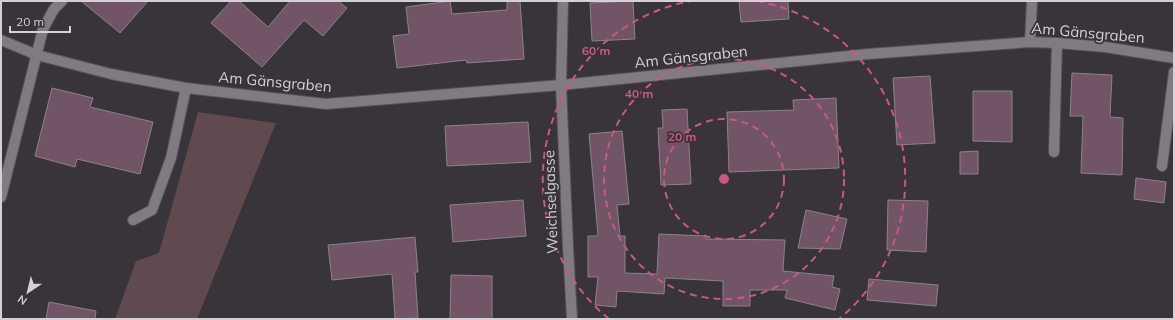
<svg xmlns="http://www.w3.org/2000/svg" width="1175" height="320" font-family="Mulish,sans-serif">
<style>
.green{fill:#604a4f}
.building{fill:#715566;stroke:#8d8288}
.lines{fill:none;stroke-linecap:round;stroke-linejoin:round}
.service-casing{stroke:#565157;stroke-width:12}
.minor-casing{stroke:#565157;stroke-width:12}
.service{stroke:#817a82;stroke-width:10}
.minor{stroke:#817a82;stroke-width:10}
.ring{fill:none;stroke:#c85886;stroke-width:2;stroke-dasharray:7 5}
.labels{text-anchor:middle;stroke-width:3.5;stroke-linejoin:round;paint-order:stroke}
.street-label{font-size:15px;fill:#d4d0d5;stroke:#39333a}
.centre{fill:#c85886;stroke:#39333a;stroke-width:2}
.ring-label{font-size:12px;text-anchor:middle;font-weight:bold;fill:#c85886;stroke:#39333a;stroke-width:3.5;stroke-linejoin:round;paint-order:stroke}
</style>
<rect width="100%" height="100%" fill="#39333a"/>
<polygon class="green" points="198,112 276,123 197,319 115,319 136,261 159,253"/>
<g class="building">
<polygon points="81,1 148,1 120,33"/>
<polygon points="231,1 239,1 268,27 290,1 338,1 347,8 323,36 304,20 262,67 211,23"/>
<polygon points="450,1 452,14 507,10 507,1 520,1 524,59 467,63 466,60 397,68 393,36 409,34 406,7"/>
<polygon points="633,1 635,39 592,41 590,3"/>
<polygon points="739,1 788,1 789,19 741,22"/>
<polygon points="1072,73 1112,75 1110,117 1123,118 1122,175 1081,173 1083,116 1070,116"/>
<polygon points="930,76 935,143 897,145 893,78"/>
<polygon points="52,88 93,98 90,107 153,122 140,174 77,159 75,167 35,156"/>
<polygon points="973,91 1012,91 1012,142 973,141"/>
<polygon points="836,98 839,168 729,172 727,112 794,110 793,100"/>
<polygon points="687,109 691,184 661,185 658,128 663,128 662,110"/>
<polygon points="528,122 531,162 447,166 445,126"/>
<polygon points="622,131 629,204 617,205 620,236 625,236 625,273 657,274 659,234 706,236 706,239 785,240 783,271 834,276 832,287 840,289 835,310 785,298 787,290 750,290 750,306 723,306 723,281 665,278 664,294 617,291 616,307 595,305 598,277 588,277 588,236 598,236 589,134"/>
<polygon points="978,151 978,174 960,174 960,152"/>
<polygon points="1136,178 1166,182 1164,203 1134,199"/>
<polygon points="523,200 526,236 453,242 450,205"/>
<polygon points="888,200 928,201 926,252 887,250"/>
<polygon points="806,210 847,219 840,249 798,248"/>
<polygon points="415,237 418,272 415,272 418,318 395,319 392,274 332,280 328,245"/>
<polygon points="451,275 492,276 492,319 450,319"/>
<polygon points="869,279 938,285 936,306 867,300"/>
<polygon points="49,302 96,311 95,319 46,319"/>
</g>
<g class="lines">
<defs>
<g id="service">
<polyline points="1054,152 1057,43"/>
<polyline points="1162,166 1174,72"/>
</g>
<g id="minor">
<polyline points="563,1 561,85 568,247 572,319"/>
<polyline points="1,40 37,55 111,74 186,88 326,104 561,85 868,54 1030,42 1057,43 1105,47 1174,58"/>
<polyline points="1030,42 1032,1"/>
<polyline points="1,197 43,29 54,9 62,1"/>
<polyline points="133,220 152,210 171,158 186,88"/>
</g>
</defs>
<use href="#service" class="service-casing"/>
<use href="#minor" class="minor-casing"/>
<use href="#service" class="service"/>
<use href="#minor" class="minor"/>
</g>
<g class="ring">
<circle cx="724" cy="179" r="60"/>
<circle cx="724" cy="179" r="120"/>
<path d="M609 319A181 181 0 0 1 691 1M757 1A181 181 0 0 1 839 319"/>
</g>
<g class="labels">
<g class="street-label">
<text transform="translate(1088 33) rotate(5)" y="5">Am Gänsgraben</text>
<text transform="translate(691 57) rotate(-6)" y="5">Am Gänsgraben</text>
<text transform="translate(275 82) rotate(5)" y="5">Am Gänsgraben</text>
<text transform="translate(551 202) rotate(-92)" y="5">Weichselgasse</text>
</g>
</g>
<circle cx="724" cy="179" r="6" class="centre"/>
<g class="ring-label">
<text x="596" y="55">60 m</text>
<text x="639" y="98">40 m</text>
<text x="682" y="141">20 m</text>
</g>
<rect width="1175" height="320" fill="none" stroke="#d4d0d5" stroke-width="4"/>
<g transform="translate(28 292) rotate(215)" stroke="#39333a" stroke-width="3" paint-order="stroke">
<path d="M0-3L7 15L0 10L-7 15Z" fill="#d4d0d5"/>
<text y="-6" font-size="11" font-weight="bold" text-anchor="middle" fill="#d4d0d5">N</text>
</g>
<path d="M10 26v6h60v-6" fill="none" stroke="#d4d0d5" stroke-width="2"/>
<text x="16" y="26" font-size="12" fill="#d4d0d5" stroke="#39333a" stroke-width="3" paint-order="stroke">20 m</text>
</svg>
